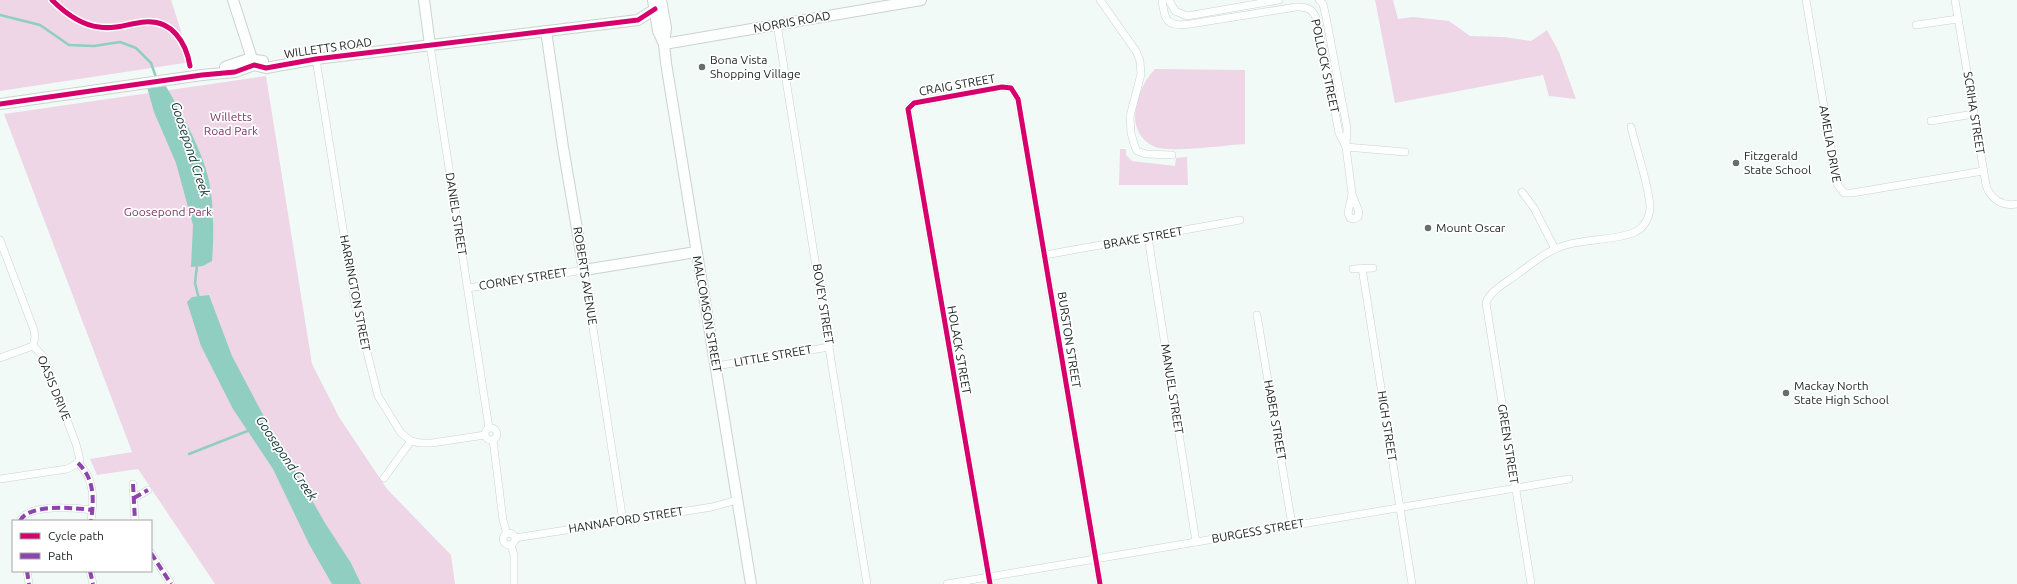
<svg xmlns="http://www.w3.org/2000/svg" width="2017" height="584" font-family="Ubuntu,sans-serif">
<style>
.green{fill:#eed6e6}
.water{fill:#8fcec1}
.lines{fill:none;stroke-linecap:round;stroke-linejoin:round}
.stream{stroke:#8fcec1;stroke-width:2.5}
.street-casing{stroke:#cad3d1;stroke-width:8}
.secondary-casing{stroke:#cad3d1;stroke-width:12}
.street{stroke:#fdfefe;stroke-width:7}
.secondary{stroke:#fdfefe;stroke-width:10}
.quiet{stroke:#8e44ad;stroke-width:4;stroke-dasharray:8 4;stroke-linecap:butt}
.cycleway-casing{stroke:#fff;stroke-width:8}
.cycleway{stroke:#d6006c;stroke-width:5}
.poi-dot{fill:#656e6c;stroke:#fff;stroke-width:1.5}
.labels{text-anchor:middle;stroke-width:3.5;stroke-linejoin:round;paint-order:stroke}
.street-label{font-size:12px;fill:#192321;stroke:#fff}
.poi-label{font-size:12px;fill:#192321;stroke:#fff;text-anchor:start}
.park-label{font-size:12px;fill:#7b3365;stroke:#fff}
.water-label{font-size:13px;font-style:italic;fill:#08332c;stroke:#fff}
</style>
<rect width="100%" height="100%" fill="#f2faf8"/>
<g class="green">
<polygon points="0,0 171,0 191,62 0,91"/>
<polygon points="1375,0 1393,0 1398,19 1413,17 1449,21 1470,36 1504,37 1531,41 1547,30 1559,52 1576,99 1549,96 1543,75 1395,103"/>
<path d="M1155 69 1245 70V144C1226 145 1167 154 1153 146 1141 140 1135 129 1135 116 1136 98 1143 82 1155 69Z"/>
<polygon points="266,76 312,364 339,417 387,489 451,555 455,584 215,584 138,469 97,475 90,459 132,452 4,114"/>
<polygon points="1120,149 1126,149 1126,155 1132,161 1175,166 1176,158 1187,157 1188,185 1119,185"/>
</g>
<g class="water">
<path d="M164 83C180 110 203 151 209 181 214 205 214 237 212 261L203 266 191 267 193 225 176 163 154 112 147 87Z"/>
<polygon points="209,295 232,356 262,413 325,523 351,563 361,584 332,584 309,544 273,469 233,409 201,346 187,302 192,297"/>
</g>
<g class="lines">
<g class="stream">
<polyline points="0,15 40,25 69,45 94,46 120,42 136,48 151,63 157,80"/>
<polyline points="197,265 195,283 199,299"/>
<polyline points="189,454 250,430"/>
</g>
<defs>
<g id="street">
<polyline points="1100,0 1136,51 1140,61 1141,74 1130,116 1131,133 1135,147 1137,151 1146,154 1172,155"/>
<path d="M1162 0C1165 22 1167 27 1190 24L1296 7C1309 6 1315 11 1318 24L1339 133 1346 147"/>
<polyline points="1169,0 1175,11 1187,16 1279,0"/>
<polyline points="1319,0 1323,4 1326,17 1347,128 1346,147 1352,194 1359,212 1358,217 1354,219 1350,218 1348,213 1352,194"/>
<polyline points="1806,0 1837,184 1844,193 1852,193 1983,171"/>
<path d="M1955 0 1986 185C1990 199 2003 207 2017 204"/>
<polyline points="777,24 867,584"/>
<polyline points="1916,25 1958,19"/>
<polyline points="430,45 489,428"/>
<polyline points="316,59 355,304 378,396 401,433 411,441 420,443 432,443 485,435"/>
<polyline points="1931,121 1974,114"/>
<polyline points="1346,147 1405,152"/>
<polyline points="1522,192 1534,208 1555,249"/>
<polyline points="1148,237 1196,542"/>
<polyline points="0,240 34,330 35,337 33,346 43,356 76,444 80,460 75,465 67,469 0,479"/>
<polyline points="1045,255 1240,220"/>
<polyline points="1362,268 1412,584"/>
<polyline points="1353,269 1373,268"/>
<polyline points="468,288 584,270 623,521"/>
<polyline points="1257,315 1292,525"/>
<polyline points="0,358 33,346"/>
<polyline points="716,366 829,347"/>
<circle cx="491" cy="434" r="6"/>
<polyline points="493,440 503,520 507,534"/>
<path d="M78 463C95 479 94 500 91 521"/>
<polyline points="384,478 411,441"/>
<polyline points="133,484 135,521"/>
<polyline points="134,498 148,490"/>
<path d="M20 521C28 503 76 508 92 510"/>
<circle cx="509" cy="539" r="6"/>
<polyline points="515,538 712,507 737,500"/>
<polyline points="511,545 514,555 514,584"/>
<polyline points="151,553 171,584"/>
<polyline points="27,571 29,584"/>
<polyline points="90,571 93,584"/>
<polyline points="947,584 1569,479"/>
<polyline points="990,584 908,109 914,103 1002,87 1011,88 1018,99 1100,584"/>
<path d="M1531 584 1486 303C1490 290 1509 281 1519 273 1534 262 1548 250 1566 245 1586 239 1618 240 1635 232 1644 228 1650 217 1650 207 1649 185 1636 149 1631 127"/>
</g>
<g id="secondary">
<polyline points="233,0 254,65"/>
<polyline points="424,0 430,45"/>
<polyline points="653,0 658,31 663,42"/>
<polyline points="661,0 666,28 664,44 666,63 751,584"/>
<polyline points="546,31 563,147 584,270 696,252"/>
<polyline points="664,44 921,0"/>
<polyline points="225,67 248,59 263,61"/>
<polyline points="0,104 202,75 235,72 254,65 266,68 316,59 638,20 655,9"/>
</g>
</defs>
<use href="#street" class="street-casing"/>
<use href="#secondary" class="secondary-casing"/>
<use href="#street" class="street"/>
<use href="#secondary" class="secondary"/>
<g class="quiet">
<path d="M78 463C95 479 94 500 91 521"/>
<polyline points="133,484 135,521"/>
<polyline points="134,498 148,490"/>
<path d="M20 521C28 503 76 508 92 510"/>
<polyline points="151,553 171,584"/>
<polyline points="27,571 29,584"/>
<polyline points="90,571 93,584"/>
</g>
<defs>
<g id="cycleway">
<path d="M52 0C65 13 80 25 99 27 116 30 129 23 145 22 172 20 186 42 190 66"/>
<polyline points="0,104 202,75 235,72 254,65 266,68 316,59 638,20 655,9"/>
<polyline points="990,584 908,109 914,103 1002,87 1011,88 1018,99 1100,584"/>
</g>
</defs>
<use href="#cycleway" class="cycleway-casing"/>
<use href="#cycleway" class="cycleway"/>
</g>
<g class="poi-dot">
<circle cx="702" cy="67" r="4"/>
<circle cx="1736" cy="163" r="4"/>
<circle cx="1428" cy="228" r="4"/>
<circle cx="1786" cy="393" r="4"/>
</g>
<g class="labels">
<g class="street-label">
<text transform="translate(792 22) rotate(-10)" y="4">NORRIS ROAD</text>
<text transform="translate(328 48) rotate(-8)" y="4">WILLETTS ROAD</text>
<text transform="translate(1325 66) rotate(78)" y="4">POLLOCK STREET</text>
<text transform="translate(957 85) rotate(-10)" y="4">CRAIG STREET</text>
<text transform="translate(1974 113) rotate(81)" y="4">SCRIHA STREET</text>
<text transform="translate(1830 144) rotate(80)" y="4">AMELIA DRIVE</text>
<text transform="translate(456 214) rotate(81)" y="4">DANIEL STREET</text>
<text transform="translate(1143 238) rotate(-10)" y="4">BRAKE STREET</text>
<text transform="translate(585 276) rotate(81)" y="4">ROBERTS AVENUE</text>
<text transform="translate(523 279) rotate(-9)" y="4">CORNEY STREET</text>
<text transform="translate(355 293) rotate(79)" y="4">HARRINGTON STREET</text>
<text transform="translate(823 304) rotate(81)" y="4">BOVEY STREET</text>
<text transform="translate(707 314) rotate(80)" y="4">MALCOMSON STREET</text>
<text transform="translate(1069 340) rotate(81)" y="4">BURSTON STREET</text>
<text transform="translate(959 350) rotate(80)" y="4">HOLACK STREET</text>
<text transform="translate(773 356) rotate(-10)" y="4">LITTLE STREET</text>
<text transform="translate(54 388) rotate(68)" y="4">OASIS DRIVE</text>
<text transform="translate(1172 389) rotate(81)" y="4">MANUEL STREET</text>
<text transform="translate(1275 420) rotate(80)" y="4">HABER STREET</text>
<text transform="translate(1387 426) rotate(81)" y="4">HIGH STREET</text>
<text transform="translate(1508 444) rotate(81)" y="4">GREEN STREET</text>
<text transform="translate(626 520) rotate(-9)" y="4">HANNAFORD STREET</text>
<text transform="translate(1258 531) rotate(-10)" y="4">BURGESS STREET</text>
</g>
<g class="poi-label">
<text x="710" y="64">Bona Vista<tspan x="710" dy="14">Shopping Village</tspan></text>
<text x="1744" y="160">Fitzgerald<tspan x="1744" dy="14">State School</tspan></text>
<text x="1436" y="232">Mount Oscar</text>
<text x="1794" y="390">Mackay North<tspan x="1794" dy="14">State High School</tspan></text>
</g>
<g class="park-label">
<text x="231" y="121">Willetts<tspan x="231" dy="14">Road Park</tspan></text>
<text x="168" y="216">Goosepond Park</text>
</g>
<g class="water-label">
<text transform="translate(191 149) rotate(72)" y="5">Goosepond Creek</text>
<text transform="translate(287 458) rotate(56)" y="5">Goosepond Creek</text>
</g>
</g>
<rect x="12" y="520" width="140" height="52" fill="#ffffff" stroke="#a3a7a6"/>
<rect x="20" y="533" width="20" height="6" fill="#d6006c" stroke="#a3a7a6"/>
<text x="48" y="540" font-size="12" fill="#192321">Cycle path</text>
<rect x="20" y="553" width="20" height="6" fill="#8e44ad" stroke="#a3a7a6"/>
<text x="48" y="560" font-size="12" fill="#192321">Path</text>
</svg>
